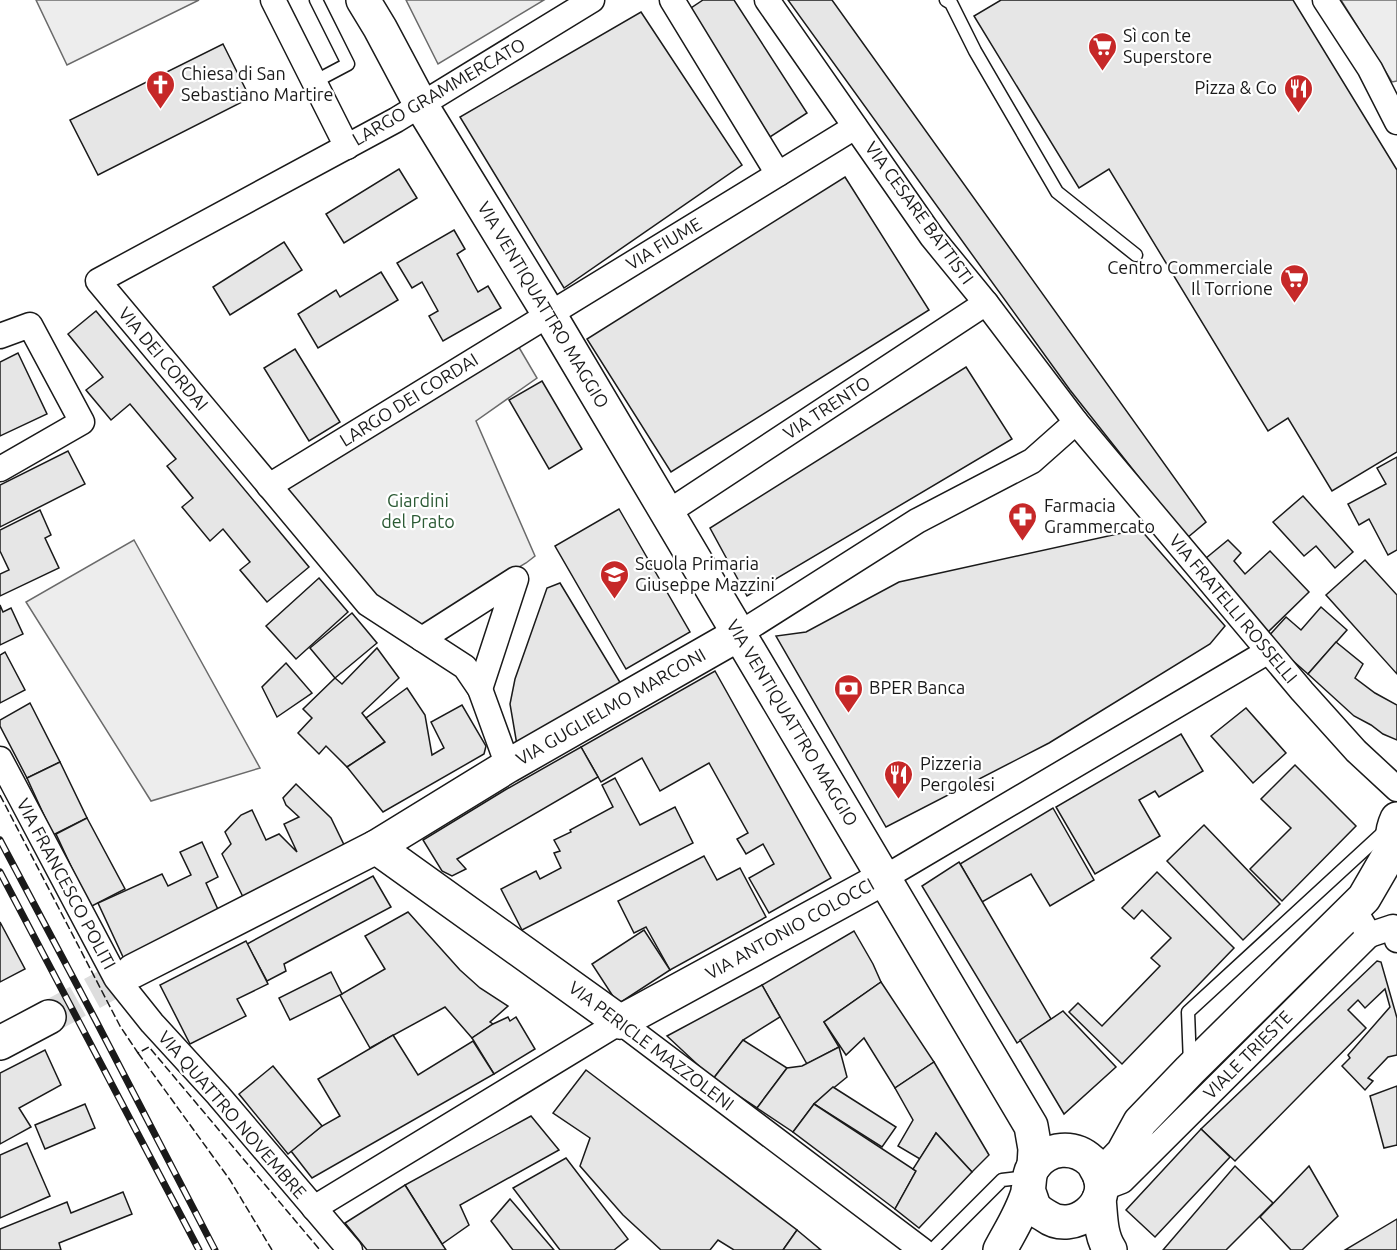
<svg xmlns="http://www.w3.org/2000/svg" width="1397" height="1250" font-family="Ubuntu,sans-serif">
<style>
.built{fill:#ededed;stroke:#6a6a6a;stroke-width:1.5}
.building{fill:#e6e6e6;stroke:#1a1a1a;stroke-width:1.5}
.lines{fill:none;stroke-linecap:round;stroke-linejoin:round}
.secondary-tunnel{stroke:#ddd;stroke-width:33;stroke-dasharray:33 16;stroke-linecap:butt}
.lane-casing{stroke:#1a1a1a;stroke-width:15}
.street-casing{stroke:#1a1a1a;stroke-width:27}
.secondary-casing{stroke:#1a1a1a;stroke-width:36}
.lane{stroke:#fff;stroke-width:12}
.street{stroke:#fff;stroke-width:24}
.secondary{stroke:#fff;stroke-width:33}
.rail-casing{stroke:#1a1a1a;stroke-width:7}
.rail{stroke:#fff;stroke-width:4.5;stroke-dasharray:14;stroke-linecap:butt}
.fence{stroke:#1a1a1a;stroke-width:1.5;stroke-dasharray:8 3;stroke-linecap:butt}
.labels{text-anchor:middle;stroke-width:4.5;stroke-linejoin:round;paint-order:stroke}
.poi-label{font-size:18px;fill:#1a1a1a;stroke:#fff;text-anchor:start}
.street-label{font-size:18px;fill:#1a1a1a;stroke:#fff}
.park-label{font-size:18px;fill:#2b5a34;stroke:#fff}
</style>
<rect width="100%" height="100%" fill="#fff"/>
<g class="built">
<polygon points="36,0 199,0 67,65"/>
<polygon points="406,0 544,0 438,64"/>
<polygon points="1341,0 1397,0 1397,81 1392,82"/>
<polygon points="517,344 537,378 476,421 535,556 526,563 416,628 373,599 283,489"/>
<polygon points="134,540 260,768 151,801 26,602"/>
</g>
<g class="building">
<polygon points="703,0 734,0 807,113 770,137 688,10"/>
<polygon points="788,0 832,0 1206,522 1187,538 1070,390"/>
<polygon points="1001,0 1293,0 1397,170 1397,452 1332,491 1288,418 1268,431 1109,169 1079,188 974,16"/>
<polygon points="641,12 742,165 564,288 460,117"/>
<polygon points="223,44 250,98 98,175 70,120"/>
<polygon points="399,169 417,198 344,243 326,214"/>
<polygon points="845,177 929,310 671,472 587,339"/>
<polygon points="454,230 465,249 457,254 478,292 488,286 501,308 443,341 429,316 438,311 422,282 412,288 397,263"/>
<polygon points="284,242 302,270 230,315 213,287"/>
<polygon points="381,272 398,300 318,348 298,314 336,290 340,297"/>
<polygon points="96,311 309,567 267,602 240,570 250,562 223,529 210,541 182,507 193,498 167,466 176,459 130,404 111,420 86,390 103,377 68,334"/>
<polygon points="295,349 340,422 309,441 264,368"/>
<polygon points="18,353 47,414 0,436 0,362"/>
<polygon points="966,367 1012,439 747,596 710,528"/>
<polygon points="542,381 582,449 549,469 509,400"/>
<polygon points="68,451 85,484 0,527 0,485"/>
<polygon points="1397,457 1397,550 1388,555 1369,519 1359,525 1348,504 1386,484 1377,468"/>
<polygon points="1303,496 1353,552 1335,568 1316,546 1304,556 1273,522"/>
<polygon points="619,509 690,632 626,669 555,546"/>
<polygon points="40,510 51,535 45,538 59,568 0,596 0,574 9,570 0,551 0,530"/>
<polygon points="1140,529 1225,626 1210,644 1049,743 886,827 776,636 806,632 899,582"/>
<polygon points="1228,540 1241,553 1234,561 1245,574 1270,551 1309,592 1266,634 1200,563"/>
<polygon points="1365,560 1397,595 1397,674 1326,595"/>
<polygon points="319,578 348,612 296,659 266,626"/>
<polygon points="560,583 624,689 517,745 510,704 515,679 547,588"/>
<polygon points="0,605 3,612 11,608 23,634 0,645"/>
<polygon points="1321,607 1347,630 1308,674 1267,638 1286,617 1301,630"/>
<polygon points="352,613 377,643 335,678 310,648"/>
<polygon points="1336,642 1363,664 1355,678 1375,693 1397,705 1397,740 1383,734 1371,725 1354,716 1308,674"/>
<polygon points="377,648 399,678 362,713 385,742 347,767 326,746 319,754 298,733 312,718 303,709 335,678 342,684"/>
<polygon points="5,652 25,690 0,703 0,655"/>
<polygon points="286,663 312,693 277,717 262,687"/>
<polygon points="715,671 831,878 769,913 749,878 774,864 763,844 746,854 737,839 748,833 709,763 660,791 642,758 601,782 581,747"/>
<polygon points="407,688 425,715 432,755 444,748 431,722 462,705 486,746 484,754 383,812 347,767 385,742 366,718"/>
<polygon points="30,703 60,762 27,778 0,726 0,720"/>
<polygon points="1246,708 1286,753 1253,783 1211,736"/>
<polygon points="1181,734 1203,771 1159,797 1155,791 1139,800 1160,836 1095,874 1056,807"/>
<polygon points="581,747 598,777 457,859 466,869 452,876 442,871 423,840 505,790"/>
<polygon points="60,762 87,818 53,835 27,778"/>
<polygon points="1295,765 1356,826 1282,901 1250,869 1291,828 1261,799"/>
<polygon points="615,778 640,825 675,807 693,843 522,930 501,889 536,871 540,879 561,868 554,853 560,851 554,840 571,832 570,830 613,807 602,785"/>
<polygon points="296,784 331,818 347,851 245,901 222,854 231,844 225,832 241,815 252,810 266,840 279,834 297,852 284,824 299,817 286,805 283,798"/>
<polygon points="1053,808 1094,880 1050,906 1031,874 982,902 960,864"/>
<polygon points="87,818 125,889 90,907 56,834"/>
<polygon points="1204,825 1280,904 1243,940 1167,861"/>
<polygon points="202,842 218,877 206,883 220,914 124,959 98,903 162,874 168,886 191,875 180,852"/>
<polygon points="704,856 717,880 740,868 766,917 670,970 646,927 634,933 618,901"/>
<polygon points="959,862 1051,1019 1017,1043 922,886"/>
<polygon points="1157,872 1234,948 1122,1064 1069,1012 1078,1003 1102,1026 1160,966 1151,958 1171,938 1142,910 1134,919 1122,908"/>
<polygon points="373,876 391,907 284,964 286,971 267,981 247,944"/>
<polygon points="408,912 460,970 480,988 508,1006 490,1022 493,1024 472,1038 445,1007 370,1048 340,995 385,969 365,936"/>
<polygon points="0,922 25,969 0,982"/>
<polygon points="644,930 670,970 618,1004 592,964"/>
<polygon points="854,931 873,964 881,982 824,1022 839,1047 807,1064 762,985"/>
<polygon points="246,941 268,984 237,999 246,1016 190,1044 160,985"/>
<polygon points="1377,961 1381,962 1397,1018 1397,1055 1388,1057 1368,1078 1373,1081 1365,1090 1342,1066 1350,1058 1348,1055 1390,1007 1385,989 1365,1008 1358,1000 1348,1010 1366,1028 1235,1161 1201,1129"/>
<polygon points="331,972 342,994 290,1020 279,998"/>
<polygon points="881,982 934,1062 895,1088 864,1038 846,1055 824,1022"/>
<polygon points="762,985 780,1017 743,1040 713,1079 667,1036"/>
<polygon points="1063,1011 1116,1067 1064,1114 1020,1040"/>
<polygon points="508,1017 510,1021 516,1017 535,1049 494,1074 472,1038 493,1024"/>
<polygon points="393,1035 418,1075 473,1041 494,1074 312,1178 291,1151 322,1126 340,1116 318,1079"/>
<polygon points="743,1040 787,1068 757,1108 713,1079"/>
<polygon points="839,1047 847,1077 814,1104 793,1132 757,1108 787,1068 802,1066"/>
<polygon points="45,1050 61,1085 19,1108 31,1127 0,1144 0,1073"/>
<polygon points="934,1062 989,1155 972,1172 936,1133 920,1159 898,1146 913,1120 895,1088"/>
<polygon points="273,1066 322,1126 288,1154 239,1094"/>
<polygon points="586,1070 797,1230 783,1250 734,1250 718,1240 710,1250 661,1250 623,1215 580,1166 590,1138 553,1113"/>
<polygon points="1397,1086 1397,1146 1397,1145 1384,1148 1370,1096"/>
<polygon points="833,1087 896,1127 882,1147 814,1104"/>
<polygon points="85,1104 95,1128 45,1149 35,1125"/>
<polygon points="814,1104 916,1171 895,1209 793,1132"/>
<polygon points="531,1116 559,1150 460,1205 469,1225 442,1244 405,1185"/>
<polygon points="1201,1129 1230,1157 1155,1237 1126,1210"/>
<polygon points="936,1133 972,1172 919,1228 895,1209 916,1171 913,1169"/>
<polygon points="27,1143 50,1196 0,1218 0,1155"/>
<polygon points="566,1158 628,1239 614,1250 560,1250 513,1188"/>
<polygon points="1235,1166 1273,1203 1226,1250 1163,1250"/>
<polygon points="1309,1166 1338,1216 1302,1250 1291,1250 1260,1217"/>
<polygon points="405,1185 442,1244 446,1250 367,1250 345,1223"/>
<polygon points="123,1192 132,1214 59,1243 61,1250 0,1250 0,1229 67,1202 71,1213"/>
<polygon points="510,1199 554,1250 513,1250 491,1221"/>
<polygon points="1397,1219 1397,1250 1345,1250"/>
<polygon points="797,1230 821,1250 783,1250"/>
</g>
<g class="lines">
<polyline class="secondary-tunnel" points="49,1017 133,971"/>
<defs>
<g id="lane">
<polyline points="946,0 951,3 975,51 1057,192 1136,255"/>
<polyline points="314,82 348,64 316,0"/>
<polyline points="1190,1064 1188,1012 1386,830"/>
<polyline points="932,1250 1002,1180 1028,1177"/>
</g>
<g id="street">
<polyline points="273,0 347,147"/>
<polyline points="672,0 778,174"/>
<polyline points="767,0 932,237 986,303 1076,422 1302,691 1356,751 1397,789"/>
<polyline points="1325,0 1370,69 1397,122"/>
<polyline points="0,336 30,325 82,422 0,469"/>
<polyline points="269,486 855,127"/>
<polyline points="667,513 986,303"/>
<polyline points="739,634 917,521 1032,461 1076,422"/>
<polyline points="422,639 516,579 480,689"/>
<polyline points="0,759 116,978 152,1023 218,1095 350,1250"/>
<polyline points="508,766 480,689 465,667 368,604 98,281 396,120 592,0"/>
<polyline points="884,878 1267,652"/>
<polyline points="1369,935 1393,927 1397,940"/>
<polyline points="1101,1189 1122,1181 1369,935 1354,909"/>
<polyline points="314,1208 620,1022 922,1250"/>
</g>
<g id="secondary">
<polyline points="363,0 380,28 421,105 549,314 1031,1126 1035,1149 1034,1166"/>
<path d="M1397 819C1391 832 1391 843 1397 855"/>
<polyline points="376,847 620,1022 884,878"/>
<polyline points="133,971 376,847 508,766 739,634"/>
<polyline points="0,1043 49,1017"/>
<polyline points="1100,1177 1123,1153 1140,1122 1190,1070 1364,898 1393,848"/>
<path d="M1099 1199C1101 1216 1100 1235 1110 1250"/>
<path d="M1000 1250C1010 1231 1022 1213 1028 1192 1030 1183 1028 1174 1034 1166 1048 1147 1074 1145 1091 1161 1094 1164 1096 1169 1098 1172 1114 1203 1073 1236 1046 1216 1042 1214 1038 1211 1035 1208 1032 1203 1031 1196 1028 1190"/>
</g>
</defs>
<use href="#lane" class="lane-casing"/>
<use href="#street" class="street-casing"/>
<use href="#secondary" class="secondary-casing"/>
<use href="#lane" class="lane"/>
<use href="#street" class="street"/>
<use href="#secondary" class="secondary"/>
<defs>
<g id="rail">
<polyline points="0,840 95,1019 215,1250"/>
<polyline points="0,872 199,1250"/>
</g>
</defs>
<use href="#rail" class="rail-casing"/>
<use href="#rail" class="rail"/>
<g class="fence">
<polyline points="0,795 120,1026 138,1053 149,1047 320,1250"/>
<polyline points="138,1053 230,1180 272,1250"/>
</g>
</g>
<defs>
<symbol id="supermarket-pin" viewBox="-11 -11 22 30"><path d="M0 17L-7.5 6A9.5 9.5 0 1 1 7.5 6Z" fill="#c62828" stroke="#fff"/><path d="M-6-5.5h2.5l.6 2H6L4.5 2H-2.5L-4.4-4H-6ZM-1.5 3.2a1.3 1.3 0 1 0 .1 0ZM3 3.2a1.3 1.3 0 1 0 .1 0Z" fill="#fff"/></symbol>
<symbol id="church-pin" viewBox="-11 -11 22 30"><path d="M0 17L-7.5 6A9.5 9.5 0 1 1 7.5 6Z" fill="#c62828" stroke="#fff"/><path d="M-1.2-6h2.4v3.5h3.3v2.4h-3.3V6h-2.4V-.1h-3.3v-2.4h3.3Z" fill="#fff"/></symbol>
<symbol id="restaurant-pin" viewBox="-11 -11 22 30"><path d="M0 17L-7.5 6A9.5 9.5 0 1 1 7.5 6Z" fill="#c62828" stroke="#fff"/><path d="M-5-6h1v4h1v-4h1v4h1v-4h1v5L-1.5 .5V6h-2V.5L-5-1ZM5-6V6H3V1.5H1.5Q1.5-4 5-6Z" fill="#fff"/></symbol>
<symbol id="pharmacy-pin" viewBox="-11 -11 22 30"><path d="M0 17L-7.5 6A9.5 9.5 0 1 1 7.5 6Z" fill="#c62828" stroke="#fff"/><path d="M-2-6h4v4h4v4h-4v4h-4v-4h-4v-4h4Z" fill="#fff"/></symbol>
<symbol id="school-pin" viewBox="-11 -11 22 30"><path d="M0 17L-7.5 6A9.5 9.5 0 1 1 7.5 6Z" fill="#c62828" stroke="#fff"/><path d="M0-5L7-2L0 1L-7-2ZM-4 1L0 2.5L4 1V4Q0 6-4 4Z" fill="#fff"/></symbol>
<symbol id="bank-pin" viewBox="-11 -11 22 30"><path d="M0 17L-7.5 6A9.5 9.5 0 1 1 7.5 6Z" fill="#c62828" stroke="#fff"/><path d="M-6-4H6V4H-6ZM0-2.3a2.3 2.3 0 1 0 0 4.6a2.3 2.3 0 1 0 0-4.6Z" fill="#fff"/></symbol>
</defs>
<g fill-rule="evenodd">
<use href="#supermarket-pin" x="1086" y="30" width="33" height="45"/>
<use href="#church-pin" x="144" y="68" width="33" height="45"/>
<use href="#restaurant-pin" x="1282" y="72" width="33" height="45"/>
<use href="#supermarket-pin" x="1278" y="262" width="33" height="45"/>
<use href="#pharmacy-pin" x="1006" y="500" width="33" height="45"/>
<use href="#school-pin" x="598" y="558" width="33" height="45"/>
<use href="#bank-pin" x="832" y="672" width="33" height="45"/>
<use href="#restaurant-pin" x="882" y="758" width="33" height="45"/>
</g>
<g class="labels">
<g class="poi-label">
<text x="1123" y="42">Sì con te<tspan x="1123" dy="21">Superstore</tspan></text>
<text x="181" y="80">Chiesa di San<tspan x="181" dy="21">Sebastiano Martire</tspan></text>
<text x="1277" y="94" text-anchor="end">Pizza &amp; Co</text>
<text x="1273" y="274" text-anchor="end">Centro Commerciale<tspan x="1273" dy="21">Il Torrione</tspan></text>
<text x="1044" y="512">Farmacia<tspan x="1044" dy="21">Grammercato</tspan></text>
<text x="635" y="570">Scuola Primaria<tspan x="635" dy="21">Giuseppe Mazzini</tspan></text>
<text x="869" y="694">BPER Banca</text>
<text x="920" y="770">Pizzeria<tspan x="920" dy="21">Pergolesi</tspan></text>
</g>
<g class="street-label">
<text transform="translate(439 92) rotate(-30)" y="6">LARGO GRAMMERCATO</text>
<text transform="translate(919 213) rotate(54)" y="6">VIA CESARE BATTISTI</text>
<text transform="translate(664 244) rotate(-31)" y="6">VIA FIUME</text>
<text transform="translate(543 305) rotate(59)" y="6">VIA VENTIQUATTRO MAGGIO</text>
<text transform="translate(163 359) rotate(50)" y="6">VIA DEI CORDAI</text>
<text transform="translate(409 400) rotate(-32)" y="6">LARGO DEI CORDAI</text>
<text transform="translate(827 408) rotate(-33)" y="6">VIA TRENTO</text>
<text transform="translate(1233 609) rotate(50)" y="6">VIA FRATELLI ROSSELLI</text>
<text transform="translate(611 707) rotate(-30)" y="6">VIA GUGLIELMO MARCONI</text>
<text transform="translate(792 723) rotate(59)" y="6">VIA VENTIQUATTRO MAGGIO</text>
<text transform="translate(66 884) rotate(62)" y="6">VIA FRANCESCO POLITI</text>
<text transform="translate(790 929) rotate(-29)" y="6">VIA ANTONIO COLOCCI</text>
<text transform="translate(651 1046) rotate(37)" y="6">VIA PERICLE MAZZOLENI</text>
<text transform="translate(1248 1055) rotate(-45)" y="6">VIALE TRIESTE</text>
<text transform="translate(232 1115) rotate(49)" y="6">VIA QUATTRO NOVEMBRE</text>
</g>
<g class="park-label">
<text x="418" y="507">Giardini<tspan x="418" dy="21">del Prato</tspan></text>
</g>
</g>
</svg>
